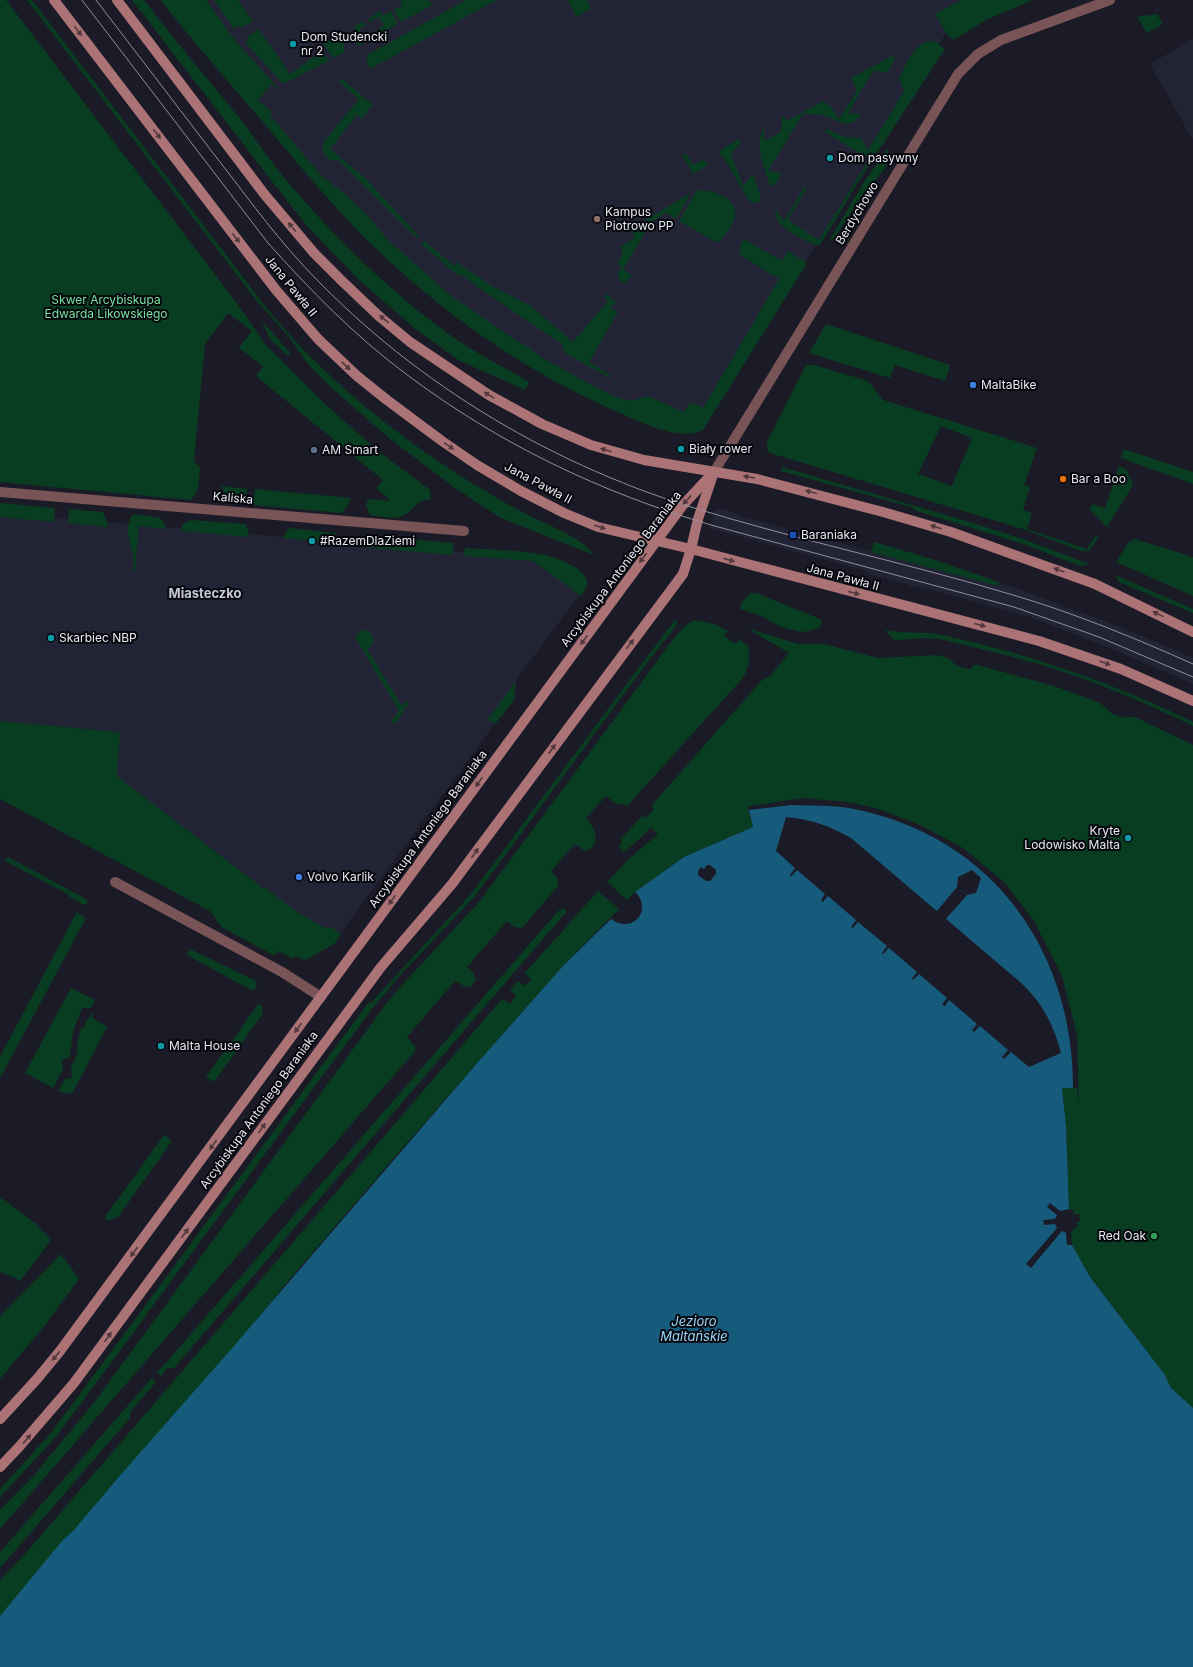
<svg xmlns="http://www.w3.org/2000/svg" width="1193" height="1667" font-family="Inter,sans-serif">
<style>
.built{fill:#232336}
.green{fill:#083d21;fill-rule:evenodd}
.water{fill:#165b7c;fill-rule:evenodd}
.pier{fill:#1b1b28}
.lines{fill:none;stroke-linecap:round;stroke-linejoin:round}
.street{stroke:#785456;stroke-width:10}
.secondary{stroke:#ac7376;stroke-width:10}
.tram{stroke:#90909b;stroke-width:1}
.oneway{fill:#51383c}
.culture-dot{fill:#0f9aa8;stroke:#06070c;stroke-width:1.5}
.education-dot{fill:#8d6e63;stroke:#06070c;stroke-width:1.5}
.shop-dot{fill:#3f7fe0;stroke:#06070c;stroke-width:1.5}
.service-dot{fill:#5c6f8a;stroke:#06070c;stroke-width:1.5}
.food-dot{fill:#e8710a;stroke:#06070c;stroke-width:1.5}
.transit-dot{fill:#1a4fb4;stroke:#06070c;stroke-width:1.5}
.leisure-dot{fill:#2e9e5b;stroke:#06070c;stroke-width:1.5}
.labels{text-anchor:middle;stroke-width:4;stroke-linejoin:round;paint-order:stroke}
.poi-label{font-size:12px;fill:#e7e8f1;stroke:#06070c;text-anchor:start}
.street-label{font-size:12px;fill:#e7e8f1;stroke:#06070c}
.park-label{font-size:12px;fill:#77e19f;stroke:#06070c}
.neighbourhood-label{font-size:13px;font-weight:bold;fill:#c4c5d7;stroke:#06070c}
.water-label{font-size:13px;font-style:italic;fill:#99d8fc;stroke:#06070c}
</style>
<rect width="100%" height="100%" fill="#1b1b28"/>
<g class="built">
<polygon points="174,0 1006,0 946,33 704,427 609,395 533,355 441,289 319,177"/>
<polygon points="1193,39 1193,140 1150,64"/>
<polygon points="715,509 727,510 744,517 998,586 999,582 1125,629 1193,658 1193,684 1117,651 1030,617 918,586 916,588 911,587 907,584 868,574 866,572 866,571 709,528"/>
<polygon points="0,513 533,558 580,594 511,687 513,699 334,942 116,776 120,732 0,721"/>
</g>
<g class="green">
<path d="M0 0H6L236 302 265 344 324 403 378 451 430 490 431 500C418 498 413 512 402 516 392 520 380 516 370 515L366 506 368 499 391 501 376 488 383 480 256 376 263 366 239 348 252 331 228 313 205 344 194 461 200 467C199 478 200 492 191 500L0 482Z"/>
<path d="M27 0H32L265 306C325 380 401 440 482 489 498 499 514 508 530 516 549 526 582 537 594 555L501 518 455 488 389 438 335 391 309 365 288 336 256 300Z"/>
<path d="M132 0H144C175 41 209 80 241 120 253 135 263 151 275 166 323 227 392 295 456 339 479 355 505 368 529 382L525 390 460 361 418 331 360 281 309 228 288 202Z"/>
<path d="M161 0H206L238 44 283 93 272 84 258 100 272 112 270 115 322 176 345 194 368 216 389 241 449 294 517 341 527 346 541 357 586 382 615 397 631 401 648 396 684 412 690 403H694L703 408 779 279 740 255 739 248 744 239 782 261 788 251 807 263 703 430C680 442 640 422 618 412 520 370 431 305 356 229 323 194 293 158 262 121 228 81 193 42 161 0Z"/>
<polygon points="214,0 238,0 253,21 241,28 239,25 234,29"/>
<polygon points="401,0 429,0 432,5 401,22 394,10 402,5"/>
<polygon points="466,0 497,0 370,69 366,60 369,54"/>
<polygon points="568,0 587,0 591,9 576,17"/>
<polygon points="961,0 1033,0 986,20 954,40 948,36 935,14"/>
<polygon points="380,11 383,16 391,11 398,24 357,47 353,33 355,26 364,21 366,25 359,29 364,38 384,26 379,17 370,22 368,19"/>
<polygon points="1157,14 1163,24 1147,33 1137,17"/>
<polygon points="259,29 290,74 322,51 329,61 283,84 245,42 249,40 247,37"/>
<polygon points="336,36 343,41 345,52 333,58 323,44"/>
<path d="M928 41 936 42 945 49 860 179 820 245C811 246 783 229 778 221 776 217 775 213 775 209L784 221 804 187 807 188 788 220 819 240 869 159 825 132 827 129 844 137 861 138 868 150 904 91 899 78C906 66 913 45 928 41Z"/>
<path d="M892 56H894L895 59 888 72 873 71 848 113 861 114C850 132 839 120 825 116 819 114 810 114 803 114L768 171 782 173 774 186 770 185C763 165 754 147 764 126V141L781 132 782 116 783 115 787 121 823 101 831 107 839 119 857 91 851 78Z"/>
<path d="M342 79 373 105 362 119 357 115 330 149 364 177 419 236 417 238 338 160H329C323 153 320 149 325 140L359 99 339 82Z"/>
<polygon points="739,139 741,142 731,154 743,186 753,174 761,197 759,202 752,203 748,199 723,156 721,157 720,155 721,150"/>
<polygon points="888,148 889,160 883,171 859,199 836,236 828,243 864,182"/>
<polygon points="686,153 693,165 702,160 706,161 708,165 693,174 682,155"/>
<path d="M702 190C715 191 739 199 735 217 734 223 724 237 720 242L714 241 679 221 696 191Z"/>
<polygon points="691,193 676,219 666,213 651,222 623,270 632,275 624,284 619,280 620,278 617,275 621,267 617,264 623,253 620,247 635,238 630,229"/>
<polygon points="425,241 454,266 457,262 492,286 531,306 573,342 608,301 604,297 607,294 616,302 611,308 618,312 589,362 610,375 610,378 565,353 562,344 511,310 461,275 457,275 421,244"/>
<polygon points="261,321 272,332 290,353 289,355 287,355 270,339"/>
<polygon points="826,324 950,365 945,381 895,365 890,378 809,353"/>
<path d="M806 365H814L868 381 883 400 1037 448 1024 485 1030 487 1023 510 1032 513 1027 529 1087 549 1096 535 1098 538 1090 550 1084 552 1026 530 770 453 767 450V442ZM941 426 972 438 952 486 918 474Z"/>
<polygon points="1124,449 1193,472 1193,484 1121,458"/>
<polygon points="1119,466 1126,469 1133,485 1107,527 1090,510 1092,504 1105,508"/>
<polygon points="782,467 970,522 1023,539 1089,564 1080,566 1026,545 914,510 914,508 781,471"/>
<polygon points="221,486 247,489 245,504 231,503"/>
<polygon points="255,489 351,498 347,507 341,513 253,505"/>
<polygon points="0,503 55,508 54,522 0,517"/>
<polygon points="69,509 103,512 108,525 107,527 68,523"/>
<path d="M133 514 160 518 163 521 166 529 139 526 135 571H133C133 564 134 558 132 551 129 537 124 528 133 514Z"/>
<polygon points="190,520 246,524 249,537 181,531 183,524"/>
<polygon points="289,528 335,533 342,546 327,544 327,542 282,538"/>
<polygon points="364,535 454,543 452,555 360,547"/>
<polygon points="1135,539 1193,557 1193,596 1116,562 1128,543"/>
<polygon points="874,542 932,559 999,582 998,586 871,552"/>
<path d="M465 548C491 550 519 550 545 555 557 557 590 570 587 585 586 589 583 593 581 596L533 561 464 556Z"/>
<polygon points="1115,575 1193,609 1193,613 1119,582"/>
<polygon points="750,593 756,593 820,619 822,622 819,628 804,632 797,631 781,627 762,616 740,609 742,602"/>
<polygon points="676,619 677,623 676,626 646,664 475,896 403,972 371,1010 85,1398 55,1438 0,1497 0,1489 50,1434 80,1394 368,1003 370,1004 471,894 643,662"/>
<path d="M695 620 714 624 728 631 724 636 736 644 739 639 748 646C751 658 749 669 742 679L628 805 616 804 606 796 586 818C595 827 603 846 585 851L575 844 551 871C556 876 559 878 558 886L522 928 514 927 507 921 467 967 473 972 476 980 470 987 464 986 455 981 407 1037 415 1046V1051L0 1529V1510L35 1474 93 1404 392 996 480 901 652 668C663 654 679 626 695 620Z"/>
<path d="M747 628 798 644H824L878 658 937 655 948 658 957 666 970 669 974 665H978L1057 687 1100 703C1106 708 1112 716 1122 717 1126 718 1130 716 1135 717L1193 745V1408L1171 1388 1165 1375 1090 1277 1072 1245 1071 1232 1078 1225 1076 1223 1080 1221 1079 1214H1074V1211L1069 1209 1066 1126 1062 1088H1076L1077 1087 1079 1105 1077 1035 1062 976 1034 921 1004 882 963 848 920 825 875 808 848 802 802 798 750 806 748 808 753 827 684 857 635 892 627 900 607 882 630 858 658 834 650 827 647 832 624 852 619 847 622 842 620 840 643 815 646 818 654 809 651 806 761 681 771 675 789 653Z"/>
<path d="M362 630C370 629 375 635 373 644L367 649 402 706 406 701 409 703 395 724 391 721 399 711 356 639V636Z"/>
<path d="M885 630C904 634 924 631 942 635 1029 654 1113 683 1193 722V726C1150 705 1106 686 1061 671 1021 658 981 649 940 639L926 638 894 640Z"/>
<polygon points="516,681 514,700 496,723 489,721 488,719"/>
<polygon points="0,721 120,732 117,776 263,888 264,887 299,913 323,927 333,928 341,934 335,943 308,959 304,960 295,956 293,959 278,951 275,956 221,927 210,911 0,799"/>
<polygon points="8,857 86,899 88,903 84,905 68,896 68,894 5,861"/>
<polygon points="598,891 619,909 564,965 405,1145 290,1279 0,1632 0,1580 25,1554 502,999 510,1004 516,996 510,990 518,981 525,986 531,979 525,973"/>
<polygon points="563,908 567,911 174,1368 167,1368 161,1376 157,1373 559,910 560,911"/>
<polygon points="77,912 84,916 85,920 0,1078 0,1057"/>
<polygon points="190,949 256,981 257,985 253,991 187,955"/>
<path d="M71 988 95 1000 91 1008H82C80 1016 75 1024 73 1032 71 1041 72 1050 69 1058L62 1059 63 1069 53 1088 25 1073Z"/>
<polygon points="259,1003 263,1008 262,1015 214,1082 206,1077"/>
<polygon points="95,1011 92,1018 107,1027 72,1094 58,1091 65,1079 72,1078 71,1068 77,1054 78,1040 81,1028 84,1028 86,1021"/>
<polygon points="164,1135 172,1141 118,1217 106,1221 105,1217"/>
<polygon points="0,1197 35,1223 51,1240 20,1281 13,1277 0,1272"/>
<polygon points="61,1254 79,1279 42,1329 0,1379 0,1316"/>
<polygon points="152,1378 156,1382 130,1412 130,1418 0,1568 0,1552"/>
</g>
<path class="water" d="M791 805C810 806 830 805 849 808 990 834 1073 948 1073 1088H1062L1066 1126 1069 1209 1060 1211 1050 1203 1047 1207 1057 1215 1055 1219 1043 1220 1044 1225 1055 1224 1057 1228 1026 1264 1031 1268 1062 1231 1066 1233 1067 1245H1072L1090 1277 1165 1375 1171 1388 1193 1408V1667H0V1616L62 1541 74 1530 117 1479 233 1347 479 1061 564 965 611 919C632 935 654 910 635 892L684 857 753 827 749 810ZM786 817C810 819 830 826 851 838L1020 982C1042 1002 1054 1025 1061 1053L1029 1067 1011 1052 1004 1059 1002 1057 1008 1050 980 1026 974 1032 972 1030 977 1024 949 1000 945 1006 942 1004 947 998 919 974 913 980 912 978 917 972 889 948 883 954 882 953 887 946 858 922 853 928 851 927 856 920 828 896 823 902 821 900 825 894 797 870 791 877 790 875 795 868 776 851ZM707 865H710L716 870V874L710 881H706L698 875V871L701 867 704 869ZM972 870 981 878 976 893 967 895 957 887 958 877Z"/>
<polygon class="pier" points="957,887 967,895 945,920 936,912"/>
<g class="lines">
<g class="street">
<polyline points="714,472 958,74 978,54 1001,40 1110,0"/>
<polyline points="0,492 464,531"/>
<polyline points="115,882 282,972 321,997"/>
</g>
<g class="secondary">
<polyline points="54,0 276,290 318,339 357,376 387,400 442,441 477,465 521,491 564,513 598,527 691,549 1039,641 1121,669 1193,701"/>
<polyline points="117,0 265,195 314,253 340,279 380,317 410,342 489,395 542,424 591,445 644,460 757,479 883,512 951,532 1095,584 1193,632"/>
<polyline points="0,1419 37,1379 60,1351 683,505 711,475"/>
<polyline points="0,1467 19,1447 74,1383 381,967 452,884 683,574 691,549 698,519 714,472"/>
</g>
<g class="tram">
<path d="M82 0 268 243C310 290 355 336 406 374 499 444 600 492 711 525L1014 607 1099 637 1193 677"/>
<path d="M96 0C135 51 174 102 213 153 242 190 269 228 301 263 406 377 543 461 691 507 797 540 907 563 1013 595 1074 613 1135 638 1193 664"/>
</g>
</g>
<defs><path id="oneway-solid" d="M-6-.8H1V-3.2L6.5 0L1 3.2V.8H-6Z"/></defs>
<g class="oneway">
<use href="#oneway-solid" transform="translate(78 31) rotate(53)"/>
<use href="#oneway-solid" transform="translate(157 134) rotate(53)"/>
<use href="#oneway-solid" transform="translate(292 227) rotate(-130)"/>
<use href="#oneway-solid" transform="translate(236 238) rotate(52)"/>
<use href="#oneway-solid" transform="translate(384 319) rotate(-140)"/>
<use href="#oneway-solid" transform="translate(346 366) rotate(43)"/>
<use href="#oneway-solid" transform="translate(489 395) rotate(-149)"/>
<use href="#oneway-solid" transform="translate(449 446) rotate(34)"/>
<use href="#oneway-solid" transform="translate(606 450) rotate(-164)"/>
<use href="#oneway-solid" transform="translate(749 477) rotate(-170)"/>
<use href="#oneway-solid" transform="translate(811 492) rotate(-165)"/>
<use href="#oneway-solid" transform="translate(687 500) rotate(133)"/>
<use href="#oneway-solid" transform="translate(600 527) rotate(17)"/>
<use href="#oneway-solid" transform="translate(936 527) rotate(-163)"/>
<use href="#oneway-solid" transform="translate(643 558) rotate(127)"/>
<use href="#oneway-solid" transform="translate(729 560) rotate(16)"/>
<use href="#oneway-solid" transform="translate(1059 570) rotate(-160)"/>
<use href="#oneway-solid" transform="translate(854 593) rotate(15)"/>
<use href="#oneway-solid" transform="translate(1158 614) rotate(-154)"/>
<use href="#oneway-solid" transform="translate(980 625) rotate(14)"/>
<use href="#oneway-solid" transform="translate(584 640) rotate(126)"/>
<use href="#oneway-solid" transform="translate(630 644) rotate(-52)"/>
<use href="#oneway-solid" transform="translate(1105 663) rotate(20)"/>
<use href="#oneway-solid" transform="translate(552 749) rotate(-54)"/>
<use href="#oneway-solid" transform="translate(479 782) rotate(126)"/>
<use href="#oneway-solid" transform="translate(475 853) rotate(-54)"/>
<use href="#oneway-solid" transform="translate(392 900) rotate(126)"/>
<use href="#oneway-solid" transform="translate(298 1028) rotate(126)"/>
<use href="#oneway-solid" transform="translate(262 1128) rotate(-54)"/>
<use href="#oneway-solid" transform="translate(213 1145) rotate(126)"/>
<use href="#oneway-solid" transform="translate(185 1233) rotate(-54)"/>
<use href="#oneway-solid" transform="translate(134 1252) rotate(127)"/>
<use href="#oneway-solid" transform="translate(108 1337) rotate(-54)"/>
<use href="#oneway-solid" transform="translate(56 1356) rotate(129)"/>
<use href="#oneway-solid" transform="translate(27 1439) rotate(-49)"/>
</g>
<g class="culture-dot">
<circle cx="293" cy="44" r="4"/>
<circle cx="830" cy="158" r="4"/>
<circle cx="681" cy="449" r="4"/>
<circle cx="312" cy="541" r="4"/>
<circle cx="51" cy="638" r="4"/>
<circle cx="1128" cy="838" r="4"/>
<circle cx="161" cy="1046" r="4"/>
</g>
<circle class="education-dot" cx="597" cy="219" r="4"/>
<g class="shop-dot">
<circle cx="973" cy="385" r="4"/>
<circle cx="299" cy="877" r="4"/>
</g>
<circle class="service-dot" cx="314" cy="450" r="4"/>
<circle class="food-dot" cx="1063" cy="479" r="4"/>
<rect class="transit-dot" x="789" y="531" width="8" height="8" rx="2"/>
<circle class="leisure-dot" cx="1154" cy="1236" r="4"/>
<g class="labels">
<g class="poi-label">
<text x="301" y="41">Dom Studencki<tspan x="301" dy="14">nr 2</tspan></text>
<text x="838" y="162">Dom pasywny</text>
<text x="605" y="216">Kampus<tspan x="605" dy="14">Piotrowo PP</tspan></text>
<text x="981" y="389">MaltaBike</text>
<text x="689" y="453">Biały rower</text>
<text x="322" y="454">AM Smart</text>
<text x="1071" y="483">Bar a Boo</text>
<text x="801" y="539">Baraniaka</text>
<text x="320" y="545">#RazemDlaZiemi</text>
<text x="59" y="642">Skarbiec NBP</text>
<text x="1120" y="835" text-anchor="end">Kryte<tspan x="1120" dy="14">Lodowisko Malta</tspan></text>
<text x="307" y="881">Volvo Karlik</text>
<text x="169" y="1050">Malta House</text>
<text x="1146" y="1240" text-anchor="end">Red Oak</text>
</g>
<g class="street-label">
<text transform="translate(857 213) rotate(-59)" y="4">Berdychowo</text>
<text transform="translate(291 286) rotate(51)" y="4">Jana Pawła II</text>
<text transform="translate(538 483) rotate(28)" y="4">Jana Pawła II</text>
<text transform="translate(233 498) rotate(5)" y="4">Kaliska</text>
<text transform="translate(621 569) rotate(-53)" y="4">Arcybiskupa Antoniego Baraniaka</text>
<text transform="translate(843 577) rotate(15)" y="4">Jana Pawła II</text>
<text transform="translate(428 829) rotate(-54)" y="4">Arcybiskupa Antoniego Baraniaka</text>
<text transform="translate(259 1110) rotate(-54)" y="4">Arcybiskupa Antoniego Baraniaka</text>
</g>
<g class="park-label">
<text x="106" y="304">Skwer Arcybiskupa<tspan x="106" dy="14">Edwarda Likowskiego</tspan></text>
</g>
<g class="neighbourhood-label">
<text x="205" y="598">Miasteczko</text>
</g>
<g class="water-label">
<text x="694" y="1326">Jezioro<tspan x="694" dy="15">Maltańskie</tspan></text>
</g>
</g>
</svg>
